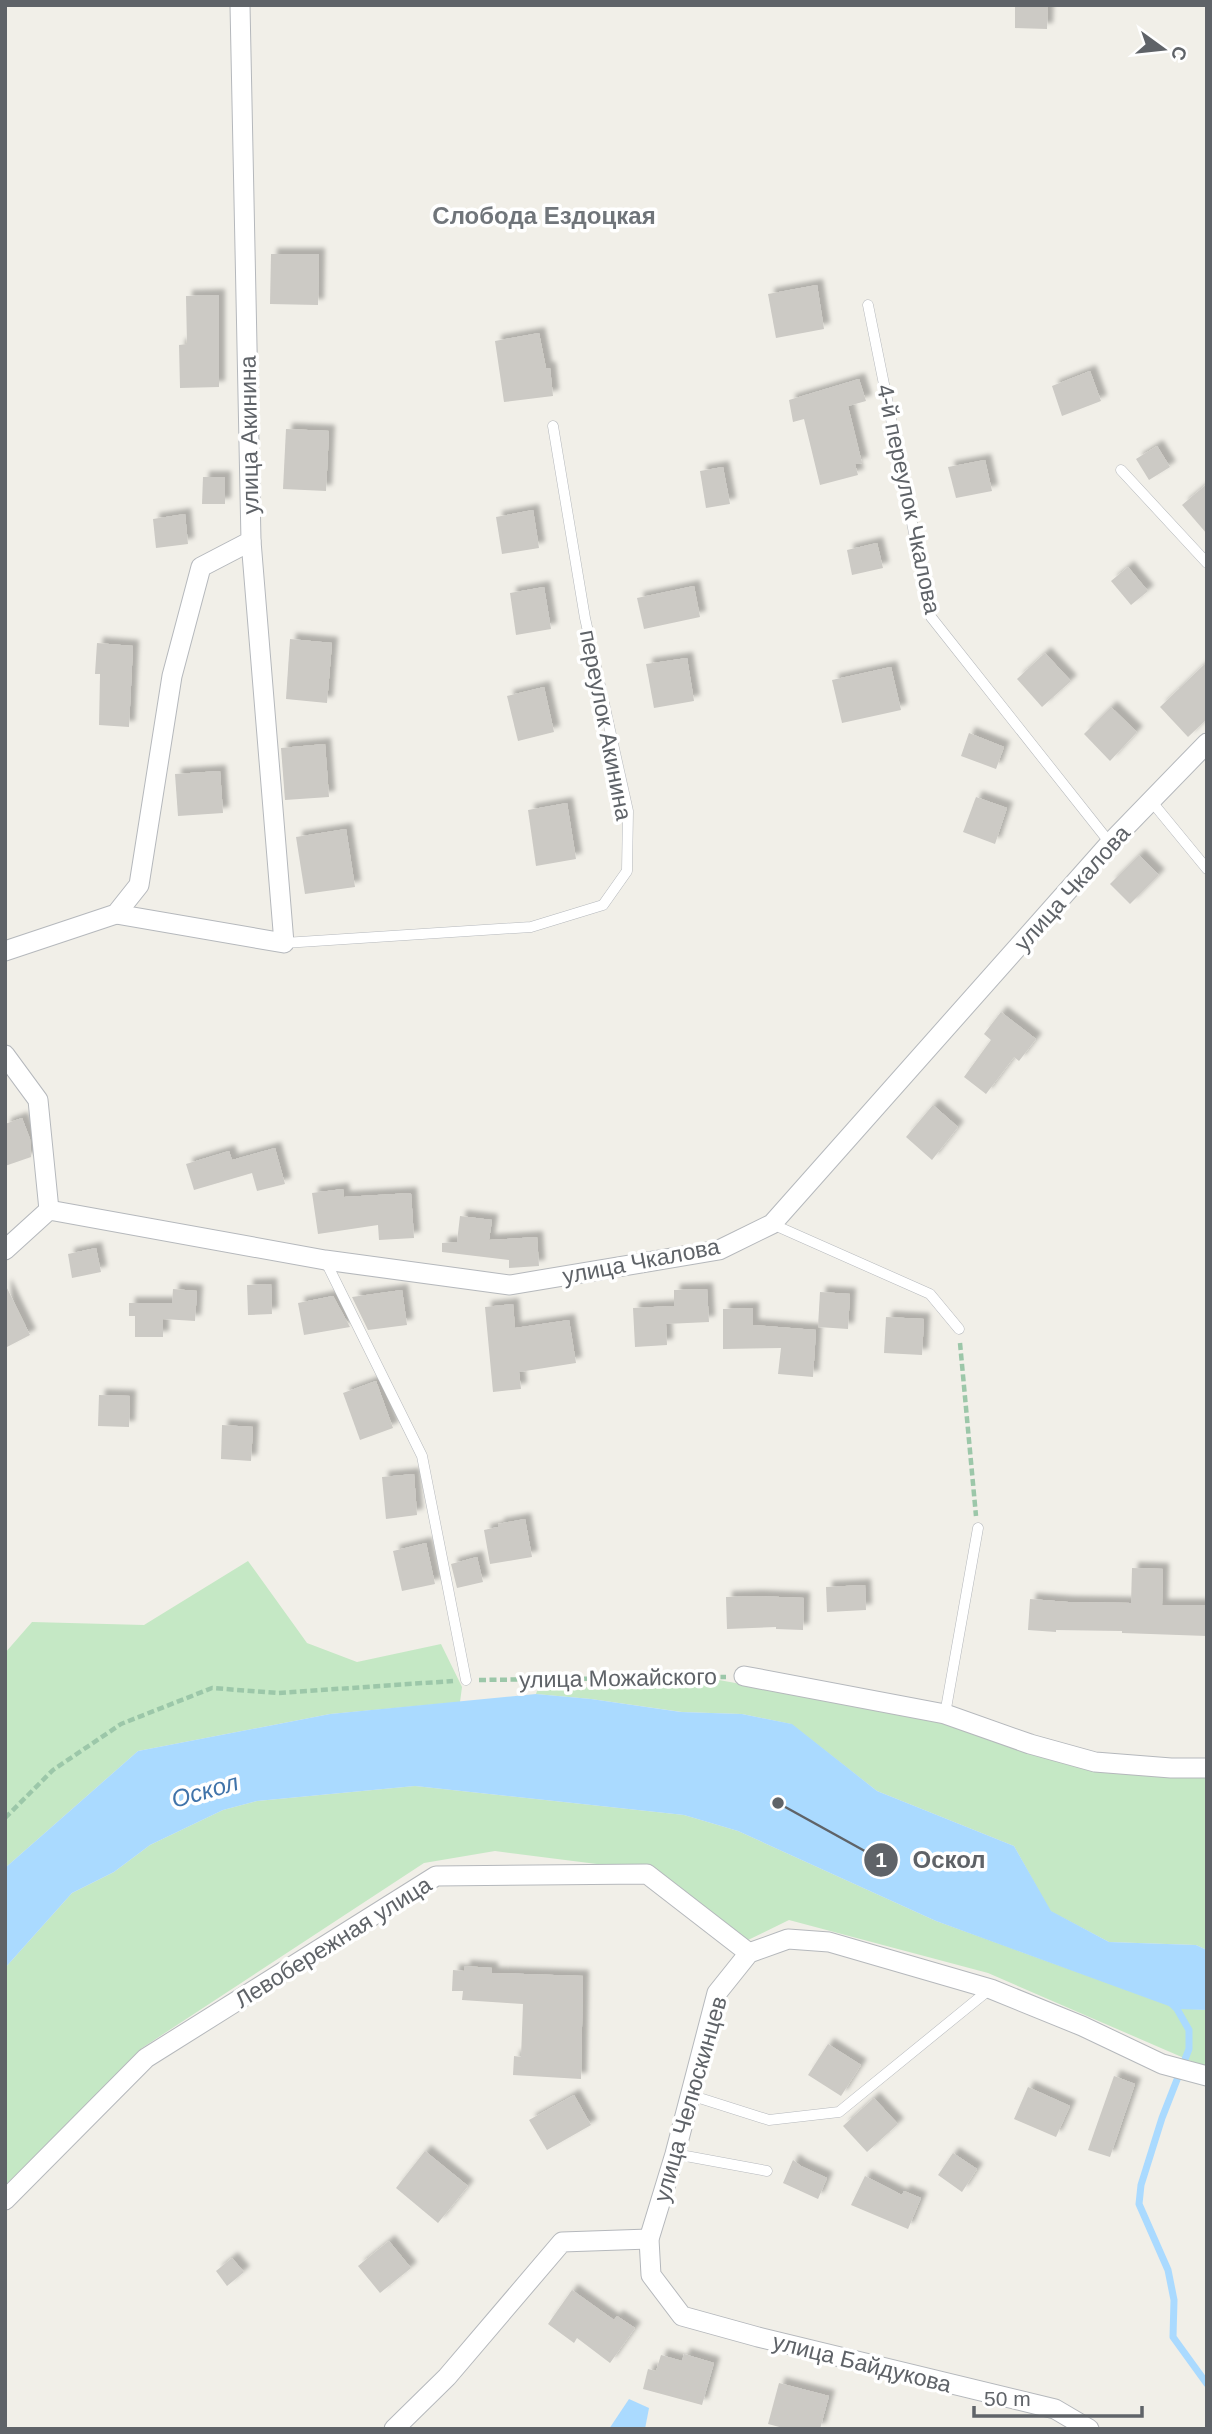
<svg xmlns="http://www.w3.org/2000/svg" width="1212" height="2434" font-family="Arial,sans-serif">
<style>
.green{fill:#c5e8c5}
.water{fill:#aadaff}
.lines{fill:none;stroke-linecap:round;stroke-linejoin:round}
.stream{stroke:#aadaff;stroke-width:7}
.building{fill:#cccac5;filter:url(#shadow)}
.service-casing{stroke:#b5b8bc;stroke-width:11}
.minor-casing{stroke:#b5b8bc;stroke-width:21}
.path{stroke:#9cc7a9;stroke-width:4.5;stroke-dasharray:7 3.5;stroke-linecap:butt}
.service{stroke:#fff;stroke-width:10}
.minor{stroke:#fff;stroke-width:19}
.labels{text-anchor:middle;stroke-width:7;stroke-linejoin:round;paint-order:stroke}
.street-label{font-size:23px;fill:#5f6368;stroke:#fff}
.neighbourhood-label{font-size:24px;font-weight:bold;fill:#70757a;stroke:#fff}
.water-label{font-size:24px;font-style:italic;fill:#4174aa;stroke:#fff}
.leader{fill:none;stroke:#5f6368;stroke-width:2.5}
.callout-dot{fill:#5f6368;stroke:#fff;stroke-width:2.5}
.mark-label{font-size:21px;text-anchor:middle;font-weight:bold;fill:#fff}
.callout-label{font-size:24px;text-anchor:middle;font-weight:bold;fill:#5f6368;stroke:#fff;stroke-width:7;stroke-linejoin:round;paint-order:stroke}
</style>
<defs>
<filter id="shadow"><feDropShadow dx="6" dy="-6" stdDeviation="2" flood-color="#0004"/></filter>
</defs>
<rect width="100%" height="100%" fill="#f1efe8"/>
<g class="green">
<polygon points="248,1561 307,1643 357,1662 441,1644 462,1687 460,1702 330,1714 138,1751 5,1868 5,1653 32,1622 144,1625"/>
<polygon points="708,1678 935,1720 1102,1772 1207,1775 1207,1950 1196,1945 1109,1942 1050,1911 1014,1846 877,1791 791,1724 742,1714 682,1712 591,1699 536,1694 537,1691"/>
<polygon points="415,1786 684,1815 738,1831 936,1921 1177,2008 1207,2010 1207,2068 988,1973 789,1920 744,1942 652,1871 495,1851 424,1863 142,2048 5,2187 5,1968 72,1893 114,1872 150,1845 223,1810 257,1801"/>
</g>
<g class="water">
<polygon points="536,1694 591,1699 681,1712 742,1714 792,1724 877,1791 1014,1846 1051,1911 1109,1942 1196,1945 1207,1950 1207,2010 1177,2009 936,1921 738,1831 684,1815 415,1786 257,1801 223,1810 150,1845 114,1872 72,1893 5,1968 5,1868 138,1751 330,1714"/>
<polygon points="629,2399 649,2408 645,2429 609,2429"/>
</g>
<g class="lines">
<polyline class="stream" points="1171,2003 1177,2009 1189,2030 1189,2049 1162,2118 1141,2185 1139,2204 1168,2270 1174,2300 1173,2337 1207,2384"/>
</g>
<g class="building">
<polygon points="1015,5 1048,5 1047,29 1015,28"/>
<polygon points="271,254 319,254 318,305 270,304"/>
<polygon points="817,285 824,329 776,338 768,294"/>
<polygon points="219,295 219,387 180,388 179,345 187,344 186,296"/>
<polygon points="539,333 546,368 550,368 553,396 504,402 495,341"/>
<polygon points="1090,371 1101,401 1062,416 1052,386"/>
<polygon points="859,379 866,401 848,406 862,463 855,464 858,475 820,485 804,419 793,422 789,400"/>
<polygon points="286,429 329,431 326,491 283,489"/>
<polygon points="1157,446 1170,467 1149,480 1136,459"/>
<polygon points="985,460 992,491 956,498 948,467"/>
<polygon points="723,467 730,504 706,508 700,471"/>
<polygon points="203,477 225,477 225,504 202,504"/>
<polygon points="1207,484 1207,534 1182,505"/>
<polygon points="533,510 539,548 502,554 496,517"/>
<polygon points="185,514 188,544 156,548 153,519"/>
<polygon points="877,543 883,568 852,575 847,550"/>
<polygon points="1128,567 1148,591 1131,605 1111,581"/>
<polygon points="694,586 700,617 644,629 637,598"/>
<polygon points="544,587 551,629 516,635 510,593"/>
<polygon points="290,639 332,643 327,703 286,699"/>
<polygon points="97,643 133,646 129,727 99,725 100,674 95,674"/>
<polygon points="1045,653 1071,681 1042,707 1017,679"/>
<polygon points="687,658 694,701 654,708 646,664"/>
<polygon points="1207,662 1207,719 1188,737 1160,707"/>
<polygon points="891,667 901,710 842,723 832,680"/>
<polygon points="544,687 554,732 518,741 507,696"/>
<polygon points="1111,707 1137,732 1110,761 1084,734"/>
<polygon points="969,733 1004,747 996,769 961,756"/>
<polygon points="325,744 329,797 285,800 281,748"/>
<polygon points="220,771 223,813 178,816 175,774"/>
<polygon points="976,797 1007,808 995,844 963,832"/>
<polygon points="567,803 576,859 536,866 528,810"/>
<polygon points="346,829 355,887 305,894 296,837"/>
<polygon points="1139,855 1159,875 1130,904 1110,884"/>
<polygon points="1001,1012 1036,1039 1019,1061 1014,1057 986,1094 964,1077 991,1040 984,1034"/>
<polygon points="933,1105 958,1127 932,1160 906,1137"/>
<polygon points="22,1118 30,1139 31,1157 5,1166 5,1124"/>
<polygon points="275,1148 285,1184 257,1191 252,1173 194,1190 186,1164 229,1151 232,1160"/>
<polygon points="343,1189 344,1197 411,1193 414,1238 379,1240 378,1225 318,1234 312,1193"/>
<polygon points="460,1216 492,1220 489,1240 537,1237 539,1266 509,1268 509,1260 442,1252 442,1243 457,1242"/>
<polygon points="96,1248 101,1272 72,1278 68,1254"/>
<polygon points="5,1284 30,1335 5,1348"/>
<polygon points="271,1284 272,1314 248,1315 247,1285"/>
<polygon points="173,1289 197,1291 195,1321 163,1319 163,1337 135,1337 135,1316 129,1316 129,1303 172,1303"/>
<polygon points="707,1289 709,1322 666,1324 667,1345 635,1347 633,1308 674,1306 674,1290"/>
<polygon points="402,1290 407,1325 368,1330 352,1297"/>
<polygon points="820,1292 850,1294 848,1329 818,1327"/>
<polygon points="333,1296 350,1327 304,1335 298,1303"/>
<polygon points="513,1304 515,1328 569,1320 576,1363 519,1372 521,1389 493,1392 485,1307"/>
<polygon points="753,1308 753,1325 816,1330 813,1377 778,1374 781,1348 723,1349 723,1309"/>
<polygon points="886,1317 924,1319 922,1355 884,1353"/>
<polygon points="376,1381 393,1428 360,1440 343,1393"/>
<polygon points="99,1395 130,1396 129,1427 98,1426"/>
<polygon points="222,1425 253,1427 251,1461 221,1459"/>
<polygon points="414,1474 417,1515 386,1519 382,1477"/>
<polygon points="525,1519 532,1557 490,1564 484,1530 498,1527 498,1524"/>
<polygon points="426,1543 435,1584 402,1591 393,1551"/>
<polygon points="477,1557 483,1582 457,1588 451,1564"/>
<polygon points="1132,1568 1163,1569 1162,1605 1207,1605 1207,1636 1122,1633 1122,1631 1056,1630 1056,1632 1028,1630 1030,1599 1068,1602 1131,1603"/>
<polygon points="865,1585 866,1610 827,1612 826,1587"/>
<polygon points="756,1596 804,1598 803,1630 776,1629 776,1627 727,1629 726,1597"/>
<polygon points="464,1966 492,1968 492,1973 583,1976 581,2079 513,2075 514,2056 521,2057 523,2004 462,2000 463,1991 452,1991 453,1970 464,1971"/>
<polygon points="828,2044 861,2065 841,2096 808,2075"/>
<polygon points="1114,2076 1135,2084 1110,2157 1088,2150"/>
<polygon points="1028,2087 1070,2106 1056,2137 1014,2119"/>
<polygon points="574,2095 591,2125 547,2150 529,2120"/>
<polygon points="874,2098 898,2124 867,2152 843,2126"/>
<polygon points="425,2151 468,2186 438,2223 396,2188"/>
<polygon points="953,2153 977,2169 962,2192 938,2175"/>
<polygon points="793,2160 801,2166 827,2178 818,2199 783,2183"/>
<polygon points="865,2176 902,2195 904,2191 921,2198 908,2229 851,2205"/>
<polygon points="389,2241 411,2268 380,2293 358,2266"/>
<polygon points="232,2258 244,2272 227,2286 216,2271"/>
<polygon points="572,2290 614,2320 617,2316 635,2328 610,2363 577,2338 574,2343 548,2324"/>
<polygon points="684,2354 714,2363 702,2405 643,2389 648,2369 656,2371 661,2355 682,2361"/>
<polygon points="779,2383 829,2396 820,2429 787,2429 768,2424"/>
</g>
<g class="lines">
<defs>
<g id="service">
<polyline points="868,305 931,617 1110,843"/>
<polyline points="1121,470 1207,563"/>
<polyline points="1152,802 1207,869"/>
<polyline points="284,943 531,927 603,905 627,871 628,811 585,618 553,426"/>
<polyline points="772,1224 930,1294 959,1329"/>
<polyline points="325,1260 422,1456 466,1680"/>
<polyline points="945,1714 978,1528"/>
<polyline points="690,2095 769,2120 839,2112 990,1989"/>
<polyline points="675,2154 767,2171"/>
</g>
<g id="minor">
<polyline points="116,914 284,943 251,541"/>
<polyline points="5,951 116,914 139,885 172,676 201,567 251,541 240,5"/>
<polyline points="5,1055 38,1100 49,1210"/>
<polyline points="5,1250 49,1210 325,1260 510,1285 719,1250 772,1224 1110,843 1207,743"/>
<polyline points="744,1676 945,1714 1030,1744 1095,1762 1171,1768 1207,1768"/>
<polyline points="5,2200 146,2058 436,1876 647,1874 749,1953"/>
<polyline points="394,2429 447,2377 562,2242 649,2239"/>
<polyline points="1089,2429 1055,2409 758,2337 682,2316 651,2275 649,2239 675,2154 717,1993 749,1953 788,1939 829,1942 991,1989 1082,2026 1162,2064 1207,2076"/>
</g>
</defs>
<use href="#service" class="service-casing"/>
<use href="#minor" class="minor-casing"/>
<g class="path">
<polyline points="960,1343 976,1516"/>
<polyline points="479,1680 726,1677"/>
<polyline points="5,1818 53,1770 121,1724 212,1688 278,1693 453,1681"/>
</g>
<use href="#service" class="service"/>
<use href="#minor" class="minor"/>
</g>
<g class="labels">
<g class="street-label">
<text transform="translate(249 435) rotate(-91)" y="8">улица Акинина</text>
<text transform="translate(909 499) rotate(78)" y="8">4-й переулок Чкалова</text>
<text transform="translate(606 725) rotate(79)" y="8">переулок Акинина</text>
<text transform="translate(1072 888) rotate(-48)" y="8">улица Чкалова</text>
<text transform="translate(641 1261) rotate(-11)" y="8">улица Чкалова</text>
<text transform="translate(618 1678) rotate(-1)" y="8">улица Можайского</text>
<text transform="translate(333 1942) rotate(-32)" y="8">Левобережная улица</text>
<text transform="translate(690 2099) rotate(-74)" y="8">улица Челюскинцев</text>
<text transform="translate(862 2363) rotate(14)" y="8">улица Байдукова</text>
</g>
<g class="neighbourhood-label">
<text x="544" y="224">Слобода Ездоцкая</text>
</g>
<g class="water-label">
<text transform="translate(205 1791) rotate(-16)" y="8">Оскол</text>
</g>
</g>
<path class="leader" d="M778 1803L881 1860"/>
<g class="callout-dot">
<circle cx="778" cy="1803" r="7"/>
<circle cx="881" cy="1860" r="18"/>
</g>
<g class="mark-label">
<text x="881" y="1867">1</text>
</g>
<g class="callout-label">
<text x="949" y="1868">Оскол</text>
</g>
<rect width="1212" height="2434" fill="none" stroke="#5f6368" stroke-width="14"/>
<g transform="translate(1163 49) rotate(105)" stroke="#ffffff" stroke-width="5" paint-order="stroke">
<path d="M0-5L12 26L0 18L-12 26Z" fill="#5f6368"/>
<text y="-10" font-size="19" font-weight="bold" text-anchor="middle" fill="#5f6368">С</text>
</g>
<path d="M974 2406v10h168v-10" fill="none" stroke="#5f6368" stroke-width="3.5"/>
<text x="984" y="2406" font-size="21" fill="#5f6368" stroke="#ffffff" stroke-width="5" paint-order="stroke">50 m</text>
</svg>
